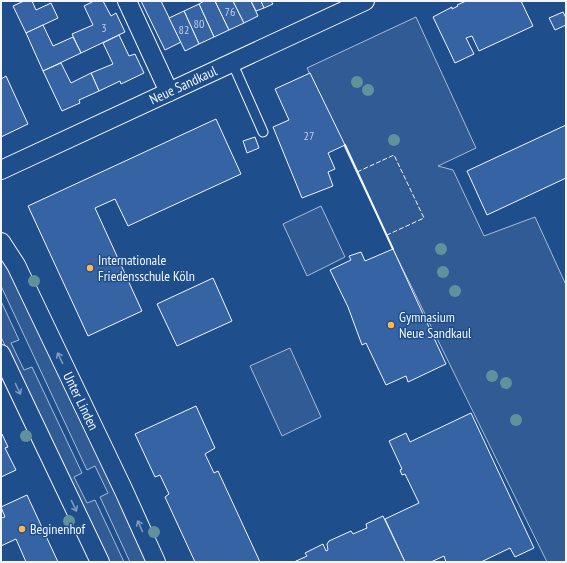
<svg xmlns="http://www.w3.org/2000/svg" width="567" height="563" font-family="'PT Sans Narrow',sans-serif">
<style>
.green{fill:#305b95;stroke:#a8bbd7}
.building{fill:#3563a3;stroke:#f2f6ff}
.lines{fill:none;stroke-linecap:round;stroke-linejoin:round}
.service-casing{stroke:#f2f6ff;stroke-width:11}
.minor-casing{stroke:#f2f6ff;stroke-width:20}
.service{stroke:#1f4e8c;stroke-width:9}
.minor{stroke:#1f4e8c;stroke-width:18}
.fence{stroke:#f2f6ff;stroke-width:1;stroke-dasharray:5 2;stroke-linecap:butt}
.wall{stroke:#f2f6ff;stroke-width:2}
.tree{fill:#61919a}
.oneway{stroke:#7e9ac0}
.poi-dot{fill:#ffb74d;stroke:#1f4e8c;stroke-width:1.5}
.labels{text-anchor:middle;stroke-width:3;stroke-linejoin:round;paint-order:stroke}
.number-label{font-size:12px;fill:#c3d1e8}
.street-label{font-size:14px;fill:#f2f6ff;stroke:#1f4e8c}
.poi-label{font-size:14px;fill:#f2f6ff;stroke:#1f4e8c;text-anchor:start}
</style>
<rect width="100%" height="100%" fill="#1f4e8c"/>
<g class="green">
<polygon points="416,17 476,148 438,166 453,170 484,236 535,217 566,285 566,562 547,562 393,249 307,68"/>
<polygon points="321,206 345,257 307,276 283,224"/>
<polygon points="1,250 150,562 130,562 100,497 108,493 95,466 87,470 1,286"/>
<polygon points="1,301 19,340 11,343 24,370 32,367 82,473 74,477 87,503 95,500 124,562 106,562 1,337"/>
<polygon points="290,348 321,417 282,436 250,366"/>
</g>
<g class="building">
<polygon points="24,1 32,1 36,10 51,3 58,18 26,33 13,6"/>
<polygon points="94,1 103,1 111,16 116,13 125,32 81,53 72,34 93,25 84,6"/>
<polygon points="141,1 161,1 181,42 165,50"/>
<polygon points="204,1 215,1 229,30 214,37 199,4"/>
<polygon points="215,1 233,1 244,23 229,30"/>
<polygon points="233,1 251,1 258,16 244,23"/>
<polygon points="251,1 261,1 264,8 256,11"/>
<polygon points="261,1 271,1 273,4 264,8"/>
<polygon points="466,1 521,1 533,26 479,51 472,36 466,38 474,54 455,63 433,17 452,7 452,9 458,6 457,5"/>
<polygon points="199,4 214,37 199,44 184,11"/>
<polygon points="184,11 199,44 185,51 169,18"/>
<polygon points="563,12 566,18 566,25 555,30 549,18"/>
<polygon points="43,25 53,46 73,37 81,53 43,71 26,33"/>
<polygon points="119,35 129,56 135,54 144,73 121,84 120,81 99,91 91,73 113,64 103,43"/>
<polygon points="61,63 71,83 91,73 99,91 79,100 80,103 62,111 43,71"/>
<polygon points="310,73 345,145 328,153 335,169 328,172 333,186 302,198 273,127 289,120 275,89"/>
<polygon points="6,76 28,124 1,137 1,79"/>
<polygon points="216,119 241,174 128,226 115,199 95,208 142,311 88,336 28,206"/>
<polygon points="566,125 566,178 487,215 467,171"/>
<polygon points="255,137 259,148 247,153 243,141"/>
<polygon points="393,249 446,364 408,382 406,376 386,385 366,343 362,345 348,307 330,270 351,260 349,256 361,252 365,261"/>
<polygon points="213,278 232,321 177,346 157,304"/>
<polygon points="196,406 215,448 205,454 214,473 218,471 260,562 195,562 165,497 169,494 160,475 155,477 135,434"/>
<polygon points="471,413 534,548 515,557 510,548 481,562 446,562 444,556 431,562 405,562 385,519 419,503 405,474 402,475 400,470 402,469 389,441 406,433 410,442"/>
<polygon points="2,434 8,447 5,448 16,470 1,477 1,435"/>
<polygon points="27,495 58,562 26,562 16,539 1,546 1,518 5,517 1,507"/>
<polygon points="383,516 405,562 294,562 307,556 305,553 323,544 326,551 328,550 327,544 329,541 351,531 353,534 367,528 366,524"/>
</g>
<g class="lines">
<defs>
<polyline id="service" points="232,62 263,132"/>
<g id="minor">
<polyline points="127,1 169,92"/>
<polyline points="1,170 365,1"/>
<polyline points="1,242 16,265 124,491 156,562"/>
<polyline points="1,354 100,562"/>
</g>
</defs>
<use href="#service" class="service-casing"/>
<use href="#minor" class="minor-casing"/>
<use href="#service" class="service"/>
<use href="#minor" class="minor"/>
<polyline class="fence" points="357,172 394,155 424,218 387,235"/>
<polyline class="wall" points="345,145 393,249"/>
</g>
<g class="tree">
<circle cx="357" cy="82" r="6"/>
<circle cx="368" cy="90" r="6"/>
<circle cx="394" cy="140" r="6"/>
<circle cx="441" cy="249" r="6"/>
<circle cx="443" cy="272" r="6"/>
<circle cx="34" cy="281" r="6"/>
<circle cx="455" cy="291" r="6"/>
<circle cx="492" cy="376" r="6"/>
<circle cx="506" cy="383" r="6"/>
<circle cx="516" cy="420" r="6"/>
<circle cx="26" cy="436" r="6"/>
<circle cx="69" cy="521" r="6"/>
<circle cx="154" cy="532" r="6"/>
</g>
<defs><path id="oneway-shaft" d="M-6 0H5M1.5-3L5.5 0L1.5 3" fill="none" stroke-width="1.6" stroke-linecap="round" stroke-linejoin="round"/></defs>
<g class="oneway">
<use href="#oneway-shaft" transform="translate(60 358) rotate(-116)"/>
<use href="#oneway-shaft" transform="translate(18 389) rotate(65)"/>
<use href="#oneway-shaft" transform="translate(74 506) rotate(65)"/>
<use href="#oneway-shaft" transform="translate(140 526) rotate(-114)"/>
</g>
<g class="poi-dot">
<circle cx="90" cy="268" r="4"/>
<circle cx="391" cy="325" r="4"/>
<circle cx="22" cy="529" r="4"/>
</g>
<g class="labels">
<g class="number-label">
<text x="230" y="16">76</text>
<text x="199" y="28">80</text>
<text x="104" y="32">3</text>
<text x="184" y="34">82</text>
<text x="309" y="140">27</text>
</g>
<g class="street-label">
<text transform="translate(183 85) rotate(-25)" y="5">Neue Sandkaul</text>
<text transform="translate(81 401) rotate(64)" y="5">Unter Linden</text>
</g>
<g class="poi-label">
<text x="98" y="265">Internationale<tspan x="98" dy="16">Friedensschule Köln</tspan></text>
<text x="399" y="322">Gymnasium<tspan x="399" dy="16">Neue Sandkaul</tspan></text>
<text x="30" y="534">Beginenhof</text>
</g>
</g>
<rect width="567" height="563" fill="none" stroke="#f2f6ff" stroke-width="4"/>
</svg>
